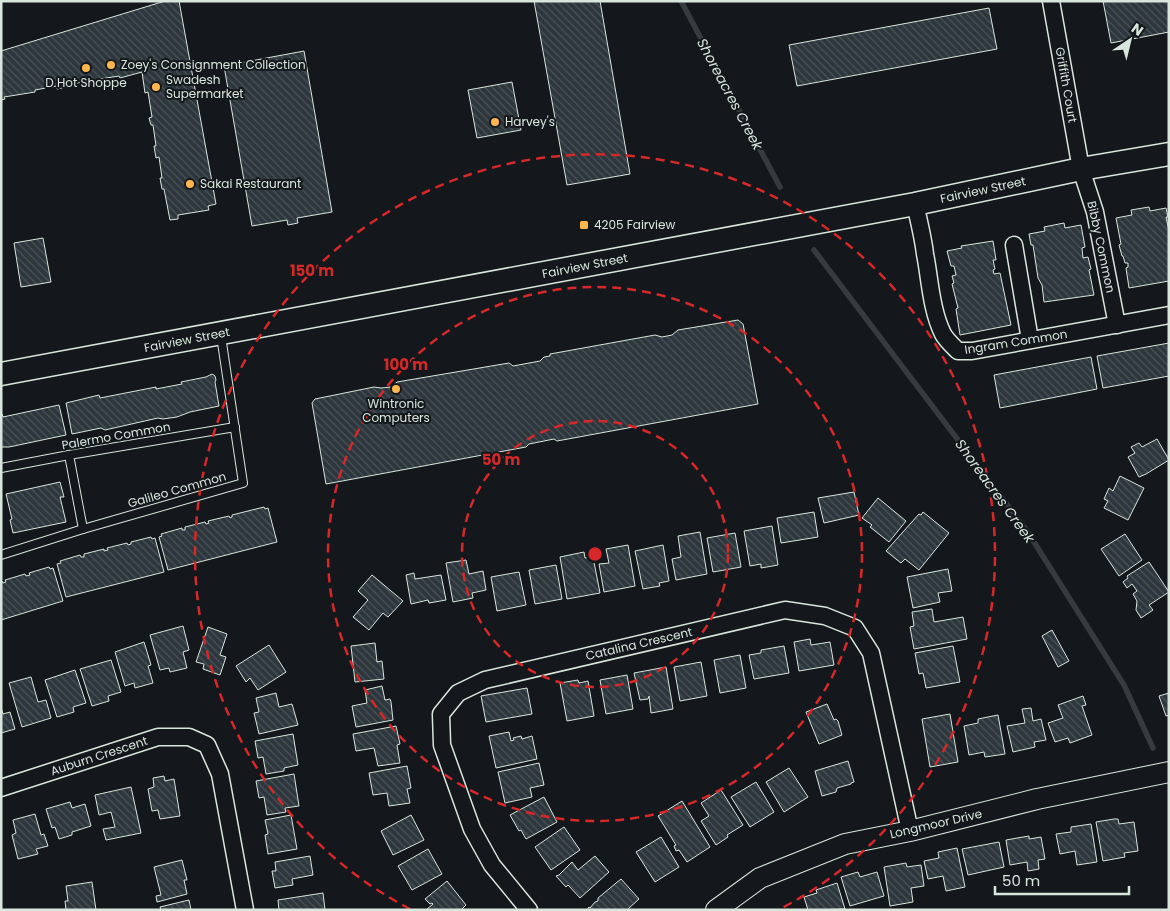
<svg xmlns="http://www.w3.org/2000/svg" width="1170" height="911" font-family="Poppins,sans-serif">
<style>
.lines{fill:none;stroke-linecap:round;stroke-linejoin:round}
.stream{stroke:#363b3e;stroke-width:5.5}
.building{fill:url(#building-back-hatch);stroke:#d8e6dc}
.service-casing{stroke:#d8e6dc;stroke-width:10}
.minor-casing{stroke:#d8e6dc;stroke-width:19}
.tertiary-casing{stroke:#d8e6dc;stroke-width:22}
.secondary-casing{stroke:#d8e6dc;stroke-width:25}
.service{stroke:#14181c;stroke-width:8}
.minor{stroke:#14181c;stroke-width:16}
.tertiary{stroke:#14181c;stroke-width:20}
.secondary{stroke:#14181c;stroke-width:22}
.ring{fill:none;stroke:#d62828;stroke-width:2.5;stroke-dasharray:9 6}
.poi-dot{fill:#ffb74d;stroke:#14181c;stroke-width:2}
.labels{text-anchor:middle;stroke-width:4;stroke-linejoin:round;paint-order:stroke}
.poi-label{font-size:12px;fill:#d8e6dc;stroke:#14181c;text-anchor:start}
.street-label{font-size:12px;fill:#d8e6dc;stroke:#14181c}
.water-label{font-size:14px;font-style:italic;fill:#d8e6dc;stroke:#14181c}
.centre{fill:#d62828;stroke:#14181c;stroke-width:2.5}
.ring-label{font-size:15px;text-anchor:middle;font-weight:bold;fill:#d62828;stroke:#14181c;stroke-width:4;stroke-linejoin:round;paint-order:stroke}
</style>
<defs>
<pattern id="building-back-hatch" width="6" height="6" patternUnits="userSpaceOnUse" patternTransform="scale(1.25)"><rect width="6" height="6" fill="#2c363c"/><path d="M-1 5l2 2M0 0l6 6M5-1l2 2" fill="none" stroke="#4a5358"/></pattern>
</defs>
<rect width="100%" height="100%" fill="#14181c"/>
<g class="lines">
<g class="stream">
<polyline points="681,1 780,187"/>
<polyline points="814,250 1027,531 1124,685 1153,748"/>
</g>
</g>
<g class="building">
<polygon points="165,1 179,1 216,204 208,206 209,210 178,215 178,219 170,220 164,189 162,189 160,178 162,178 159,157 156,158 154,146 156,146 153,125 151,125 149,118 152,117 148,92 145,93 142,72 120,78 119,76 100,79 100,82 89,83 88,81 67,85 68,87 57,89 57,86 35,90 35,92 4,97 5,99 1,100 1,51"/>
<polygon points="534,1 600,1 630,174 567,185"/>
<polygon points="1103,1 1169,1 1169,32 1111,43"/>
<polygon points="989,8 997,49 797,86 789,45"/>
<polygon points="304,51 332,212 297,218 298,223 288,225 287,220 252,226 224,66"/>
<polygon points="512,82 521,130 477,138 468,90"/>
<polygon points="1149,207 1150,211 1166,208 1168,217 1166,217 1169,231 1169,281 1129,288 1126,268 1128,267 1128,263 1125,263 1123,256 1122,256 1119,245 1121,244 1116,218 1132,215 1131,210"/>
<polygon points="1064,223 1065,228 1081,225 1085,247 1082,248 1083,258 1088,257 1091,269 1089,270 1094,295 1044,302 1042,285 1038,278 1033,245 1031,245 1029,234 1045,231 1044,227"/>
<polygon points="43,238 51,282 21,287 14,243"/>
<polygon points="993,241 996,260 993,260 995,269 993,270 994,274 1000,273 1011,325 960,335 956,309 958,308 952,284 954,283 952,276 956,275 954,266 951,266 947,251 962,248 961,246"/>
<polygon points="738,320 743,324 758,404 557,441 554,439 529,444 526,447 326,484 312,403 315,399 374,387 381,388 391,387 397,382 509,363 513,366 540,361 544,357 550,356 550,354 655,335 662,337 672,335 678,330"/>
<polygon points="1169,343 1169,376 1103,388 1097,356"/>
<polygon points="1091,357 1097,389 1000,408 994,375"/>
<polygon points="212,374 215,376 216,380 215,382 219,406 190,412 177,417 163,419 158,418 105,430 101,428 72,434 66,403 99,395 100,398 156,387 156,389 182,384 181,382 206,377"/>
<polygon points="59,405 66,435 9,447 1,447 1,414 2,414 3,417"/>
<polygon points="1157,439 1169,460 1146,474 1139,477 1128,457 1135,453 1131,447 1139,443 1142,447"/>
<polygon points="1120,476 1144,488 1128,520 1104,508 1108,501 1104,499 1109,488 1113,491"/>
<polygon points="60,482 64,497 60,497 66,522 13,533 10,520 12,519 6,494"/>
<polygon points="854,492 859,515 824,523 818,498"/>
<polygon points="878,498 906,521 889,542 870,527 872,525 862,518"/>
<polygon points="264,507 265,509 268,508 277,542 168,570 159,537 162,536 161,534 182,528 182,530 185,530 185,527 205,522 206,524 209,523 208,521 229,516 230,518 232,517 232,515"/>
<polygon points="814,512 818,537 781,543 777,518"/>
<polygon points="923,512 949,533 919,570 905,559 901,563 886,551 919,514 921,515"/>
<polygon points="772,526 778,565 761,568 761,564 750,566 744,531"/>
<polygon points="700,532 707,574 676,580 672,559 681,557 678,536"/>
<polygon points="735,533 741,567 713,572 707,538"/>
<polygon points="1125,534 1142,560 1119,576 1101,549"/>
<polygon points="151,537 152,539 155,538 164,572 66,597 57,564 61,563 60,561 80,555 81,557 84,557 84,554 104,549 104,551 108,550 107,548 127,543 128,545 131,544 131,542"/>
<polygon points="628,545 635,586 604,592 599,564 609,563 606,549"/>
<polygon points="663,545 669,581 659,583 660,586 643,589 635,551"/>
<polygon points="584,552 585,558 593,557 600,593 567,599 560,557"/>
<polygon points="466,560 469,574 483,571 486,590 472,593 473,598 453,602 446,563"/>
<polygon points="1149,562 1169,592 1149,605 1153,610 1141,618 1136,610 1137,601 1133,594 1137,591 1132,584 1127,588 1123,582 1128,578 1127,576"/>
<polygon points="556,565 562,599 535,604 529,570"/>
<polygon points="49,567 50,569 53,568 63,601 1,620 1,582 2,581 3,583 6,582 5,580 25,574 26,576 30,575 29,573"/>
<polygon points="948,569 952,591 938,593 940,602 913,608 907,577"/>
<polygon points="519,572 526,605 497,611 491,577"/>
<polygon points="414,573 415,579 441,575 446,600 429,603 428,600 411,604 406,575"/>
<polygon points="372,575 403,601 388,617 383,613 369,630 353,617 368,600 358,591"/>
<polygon points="932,609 934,622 963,617 967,639 914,649 910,627 914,626 912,612"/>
<polygon points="183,626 189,650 183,652 187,668 170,672 169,668 160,670 150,635"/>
<polygon points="208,627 227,634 220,655 226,657 220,675 203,669 204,664 196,662"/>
<polygon points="1052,630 1069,661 1058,667 1042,636"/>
<polygon points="810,639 811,645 830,642 834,665 799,671 794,642"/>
<polygon points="144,642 151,665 148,666 153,683 135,688 134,683 125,686 115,652"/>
<polygon points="375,643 377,662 382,661 384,679 355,682 351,646"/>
<polygon points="269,645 286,672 258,690 250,678 246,682 236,666"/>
<polygon points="784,646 789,673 754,679 749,655 761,653 761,650"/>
<polygon points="953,646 960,682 926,688 923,673 919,674 915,653"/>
<polygon points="740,655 746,688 720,693 714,660"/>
<polygon points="111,660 121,692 108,696 109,701 92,706 80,669"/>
<polygon points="701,662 707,696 680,701 674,667"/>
<polygon points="666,667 673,709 651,713 649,696 648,699 640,700 634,673"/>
<polygon points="75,670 86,703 73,707 74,712 57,717 45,680"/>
<polygon points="627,675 633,709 606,714 600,680"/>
<polygon points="31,677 38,702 46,700 51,718 22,727 9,683"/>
<polygon points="578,680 579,683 588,681 594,716 567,721 560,683"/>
<polygon points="382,686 385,700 390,699 391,702 393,720 356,727 352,706 367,703 365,690"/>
<polygon points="527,688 532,714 486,722 481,696"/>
<polygon points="276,693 279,707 292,704 298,725 259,734 254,713 259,712 256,698"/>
<polygon points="1169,693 1169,715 1166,716 1159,696"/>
<polygon points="1083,696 1086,705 1082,706 1092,735 1070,743 1068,738 1055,742 1048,723 1063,718 1058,705"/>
<polygon points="827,704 834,720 836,719 838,721 842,735 819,744 806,712"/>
<polygon points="1,707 3,714 10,712 15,729 1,733"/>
<polygon points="1031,708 1033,721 1041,719 1046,740 1034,742 1035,747 1013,752 1007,726 1025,723 1022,709"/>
<polygon points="950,714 958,762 930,767 922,719"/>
<polygon points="998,715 1005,754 985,757 984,752 969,755 964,726 978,723 978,719"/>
<polygon points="396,726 400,744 397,745 400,763 378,766 374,748 356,751 353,734"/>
<polygon points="509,732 511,741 514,740 513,738 521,736 522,739 532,736 537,759 496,768 489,736"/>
<polygon points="293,734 298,765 284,768 284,771 266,774 263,757 258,758 255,741"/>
<polygon points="848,761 854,782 851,783 851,784 837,788 836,792 822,796 815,771"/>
<polygon points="539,763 544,785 530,788 532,797 505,803 498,772"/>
<polygon points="407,766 411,788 407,789 410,803 389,806 387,793 373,795 369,773"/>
<polygon points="789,768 808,797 784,812 766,782"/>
<polygon points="294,774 299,806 285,808 286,812 267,815 264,797 259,798 256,781"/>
<polygon points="164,776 165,781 174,779 180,816 160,819 158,810 152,811 148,789 154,787 153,778"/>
<polygon points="756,782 774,812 750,827 731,797"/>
<polygon points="131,787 141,833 106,840 103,829 115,827 111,812 99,815 95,795"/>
<polygon points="721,790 743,825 727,835 728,837 716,845 701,821 709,816 701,803"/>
<polygon points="544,797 557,822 526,839 521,830 519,831 510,815"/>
<polygon points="682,801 710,847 687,862 679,850 676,851 674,846 676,845 658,816"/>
<polygon points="70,802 72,808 85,804 91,826 72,832 72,835 59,839 55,827 52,828 46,809"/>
<polygon points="35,814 41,835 44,834 48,846 36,849 38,854 18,859 12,835 16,833 13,820"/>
<polygon points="291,815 297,849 268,854 265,835 268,834 265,820"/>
<polygon points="411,815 424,840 393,855 381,831"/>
<polygon points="1114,819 1118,819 1119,824 1134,822 1138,851 1124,853 1125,857 1103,861 1096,822"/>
<polygon points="1091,824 1097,862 1077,865 1075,851 1060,854 1056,834 1071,832 1071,827"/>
<polygon points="564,827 580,850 551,870 535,847"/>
<polygon points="1029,836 1029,839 1041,837 1045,859 1038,860 1039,869 1028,871 1027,862 1010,865 1006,840"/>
<polygon points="661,837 679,867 655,882 636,852"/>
<polygon points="999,842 1004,867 968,875 962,849"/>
<polygon points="957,848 965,887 946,891 943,876 928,879 924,861 939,858 938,852"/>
<polygon points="428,849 442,874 412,890 398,866"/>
<polygon points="310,856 313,875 292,879 293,885 275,888 272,871 276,871 275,862"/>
<polygon points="595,856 609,872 580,898 568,885 566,887 556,876 559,875 572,862 578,870"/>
<polygon points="182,860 187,880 184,880 187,894 157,902 156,896 161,895 154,867"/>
<polygon points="906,863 907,867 921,865 924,886 911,888 913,902 890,906 884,867"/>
<polygon points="858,872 860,877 877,872 884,896 850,906 841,877"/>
<polygon points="621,879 639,899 627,910 587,910 589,907 590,908 595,902 598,901 598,898"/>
<polygon points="447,881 466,905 461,910 426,910 433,904 432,903 430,904 425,899"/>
<polygon points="92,882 96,910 66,910 65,901 68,901 66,886"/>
<polygon points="837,883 845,909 808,910 804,897 817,893 816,890"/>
<polygon points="323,893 325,910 279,910 278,900"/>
<polygon points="189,900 191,910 161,910 160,907"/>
</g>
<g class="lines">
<defs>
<g id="service">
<polyline points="69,455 83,529"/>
<polyline points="1,468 69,455 235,427"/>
<polyline points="1,555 83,529 243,483 221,336"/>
</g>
<g id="minor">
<polyline points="1051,1 1081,169 1095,212 1117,325"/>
<path d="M915 204C919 221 923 237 925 254 930 279 931 310 943 334 947 341 953 346 958 351H972L1169 315"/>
<polyline points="1014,245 1030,340"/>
<polyline points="1,788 158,737 189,737 207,745 220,774 245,910"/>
<polyline points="529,910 492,865 472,829 442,745 441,714 458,693 485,680 785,610 825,616 855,628 871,653 910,831"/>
</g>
<polyline id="tertiary" points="716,910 760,878 845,844 910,831 1037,799 1169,772"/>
<polyline id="secondary" points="1,374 915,204 1081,169 1169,154"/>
</defs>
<use href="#service" class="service-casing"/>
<use href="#minor" class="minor-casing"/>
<use href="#tertiary" class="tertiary-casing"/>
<use href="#secondary" class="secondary-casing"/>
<use href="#service" class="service"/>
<use href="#minor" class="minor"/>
<use href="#tertiary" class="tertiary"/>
<use href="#secondary" class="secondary"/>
</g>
<g class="ring">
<circle cx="595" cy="554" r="133"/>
<circle cx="595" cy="554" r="267"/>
<path d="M410 909A400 400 0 1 1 780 909"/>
</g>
<g class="poi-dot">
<circle cx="111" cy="65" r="5"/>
<circle cx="86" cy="68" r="5"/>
<circle cx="156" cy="87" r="5"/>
<circle cx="495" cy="122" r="5"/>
<circle cx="190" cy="184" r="5"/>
<rect x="579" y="220" width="10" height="10" rx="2.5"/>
<circle cx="396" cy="389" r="5"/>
</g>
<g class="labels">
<g class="poi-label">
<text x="121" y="69">Zoey's Consignment Collection</text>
<text x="166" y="84">Swadesh<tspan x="166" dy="14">Supermarket</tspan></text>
<text x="86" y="87" text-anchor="middle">D Hot Shoppe</text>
<text x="505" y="126">Harvey's</text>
<text x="200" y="188">Sakai Restaurant</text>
<text x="594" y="229">4205 Fairview</text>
<text x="396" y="408" text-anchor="middle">Wintronic<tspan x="396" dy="14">Computers</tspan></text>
</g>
<g class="street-label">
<text transform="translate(1066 85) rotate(80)" y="4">Griffith Court</text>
<text transform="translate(983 190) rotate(-12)" y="4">Fairview Street</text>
<text transform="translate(1101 247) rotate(78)" y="4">Bibby Common</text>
<text transform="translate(585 266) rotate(-11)" y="4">Fairview Street</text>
<text transform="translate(187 340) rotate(-11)" y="4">Fairview Street</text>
<text transform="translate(1016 342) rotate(-9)" y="4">Ingram Common</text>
<text transform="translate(116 436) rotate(-10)" y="4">Palermo Common</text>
<text transform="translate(177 490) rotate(-16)" y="4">Galileo Common</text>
<text transform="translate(639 644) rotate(-13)" y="4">Catalina Crescent</text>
<text transform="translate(99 756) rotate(-18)" y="4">Auburn Crescent</text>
<text transform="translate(936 824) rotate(-13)" y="4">Longmoor Drive</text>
</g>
<g class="water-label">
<text transform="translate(730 94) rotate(62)" y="5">Shoreacres Creek</text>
<text transform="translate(995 491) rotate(54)" y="5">Shoreacres Creek</text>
</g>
</g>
<circle cx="595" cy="554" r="8" class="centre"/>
<g class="ring-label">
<text x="312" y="276">150 m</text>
<text x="406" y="370">100 m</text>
<text x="501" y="465">50 m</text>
</g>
<rect width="1170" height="911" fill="none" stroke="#d8e6dc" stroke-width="5"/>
<g transform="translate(1130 40) rotate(35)" stroke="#14181c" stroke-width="4" paint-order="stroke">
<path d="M0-4L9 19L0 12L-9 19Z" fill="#d8e6dc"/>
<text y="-8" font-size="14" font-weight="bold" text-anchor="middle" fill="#d8e6dc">N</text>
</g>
<path d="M995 886v8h134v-8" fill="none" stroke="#d8e6dc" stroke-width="2.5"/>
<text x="1002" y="886" font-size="15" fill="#d8e6dc" stroke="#14181c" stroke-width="4" paint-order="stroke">50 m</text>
</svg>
